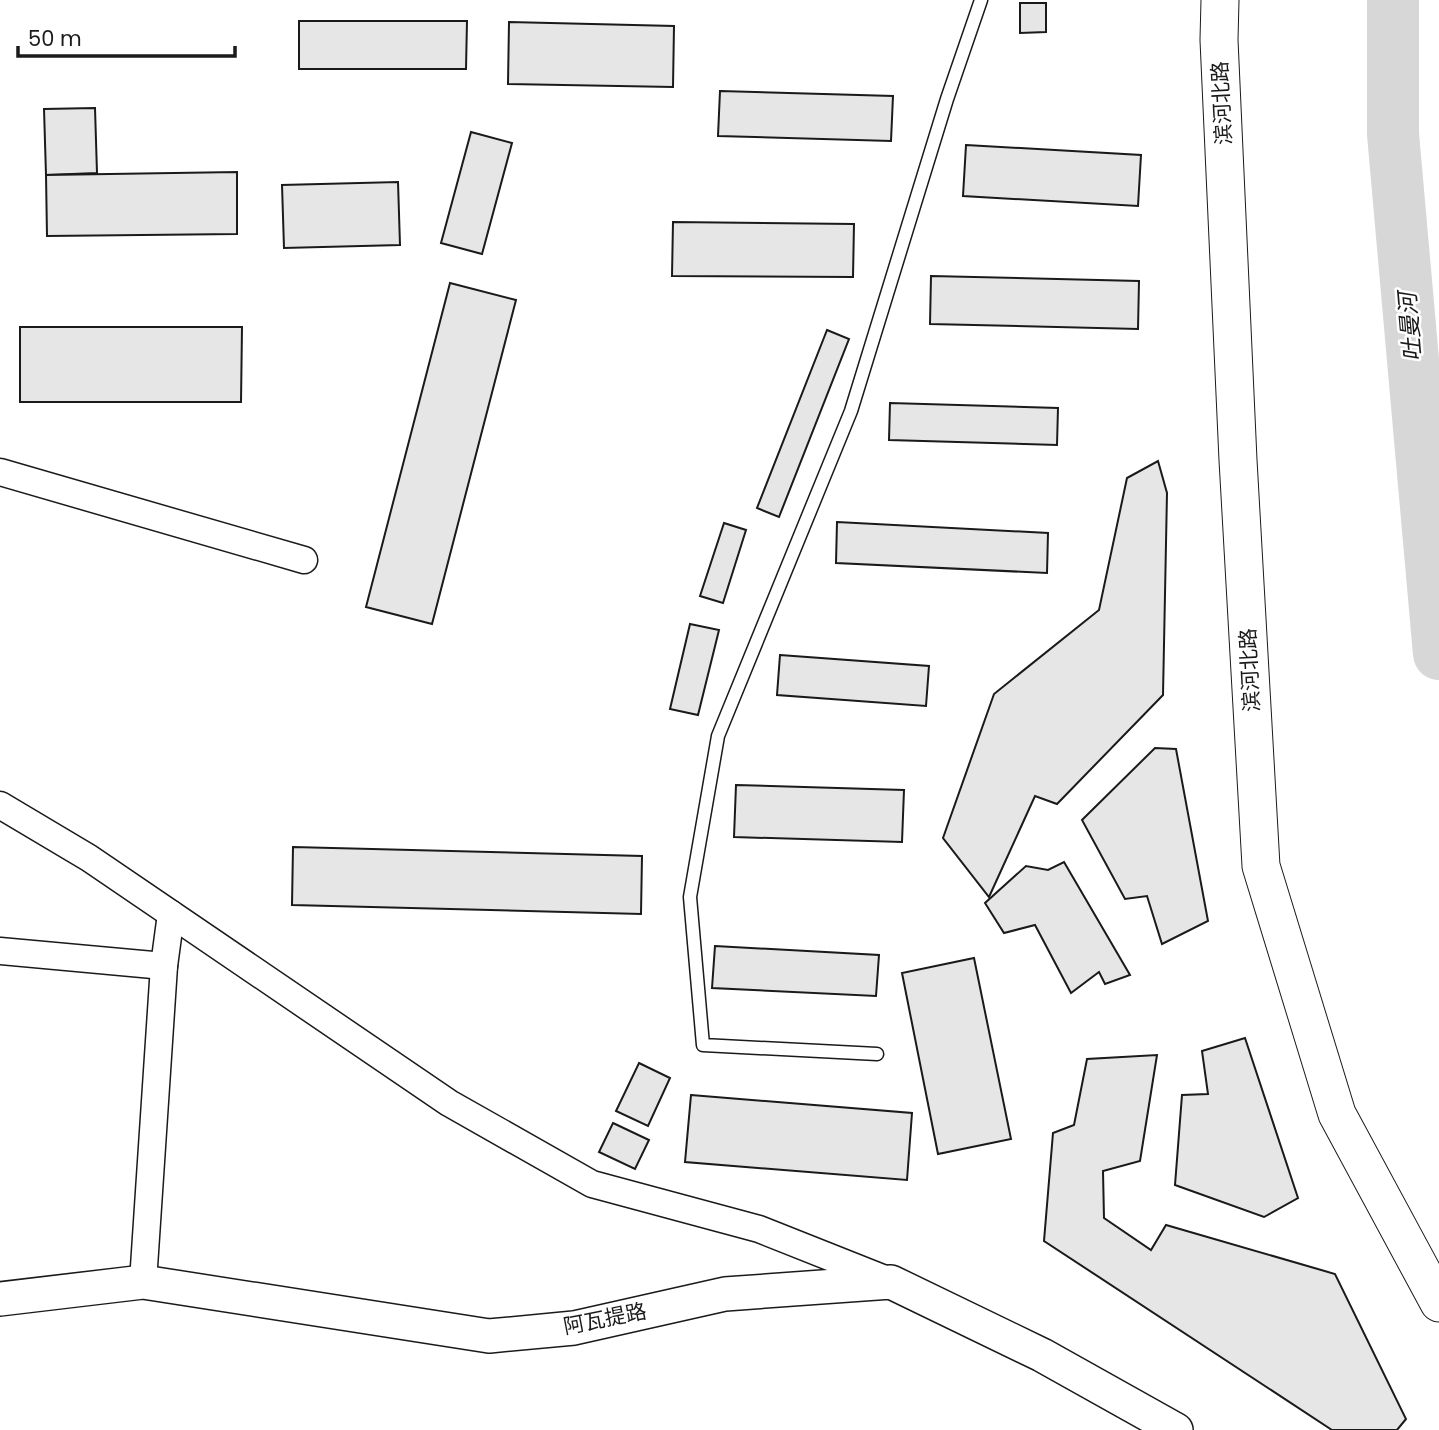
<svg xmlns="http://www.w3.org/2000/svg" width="1439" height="1430" font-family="Poppins,'Noto Sans SC',sans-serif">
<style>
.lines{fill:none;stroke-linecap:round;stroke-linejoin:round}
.river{stroke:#d7d7d7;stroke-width:52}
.building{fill:#e6e6e6;stroke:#1a1a1a;stroke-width:2}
.service-casing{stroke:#1a1a1a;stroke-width:15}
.minor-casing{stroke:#1a1a1a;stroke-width:29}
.tertiary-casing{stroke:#1a1a1a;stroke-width:36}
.secondary-casing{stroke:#1a1a1a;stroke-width:39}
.service{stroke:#fff;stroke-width:12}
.minor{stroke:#fff;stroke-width:26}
.tertiary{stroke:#fff;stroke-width:33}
.secondary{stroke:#fff;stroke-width:37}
.labels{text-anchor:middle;stroke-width:5;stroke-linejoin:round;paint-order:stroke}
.street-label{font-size:21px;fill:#1a1a1a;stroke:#fff}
.water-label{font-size:23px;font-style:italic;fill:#1a1a1a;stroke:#fff}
</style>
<rect width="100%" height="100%" fill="#fff"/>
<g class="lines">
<polyline class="river" points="1393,0 1393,134 1439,654"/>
</g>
<g class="building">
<polygon points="1020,3 1046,3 1046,32 1020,33"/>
<polygon points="299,21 467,21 466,69 299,69"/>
<polygon points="509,22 674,26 673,87 508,84"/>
<polygon points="720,91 893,96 891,141 718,136"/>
<polygon points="95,108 97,173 46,175 44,109"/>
<polygon points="471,132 512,143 482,254 441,243"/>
<polygon points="966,145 1141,155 1138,206 963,196"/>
<polygon points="237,172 237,234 47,236 46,175"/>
<polygon points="398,182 400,245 284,248 282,185"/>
<polygon points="673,222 854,224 853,277 672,276"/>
<polygon points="931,276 1139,281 1138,329 930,324"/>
<polygon points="450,283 516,300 432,624 366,607"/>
<polygon points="20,327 242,327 241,402 20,402"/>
<polygon points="827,330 849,339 779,517 757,508"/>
<polygon points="890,403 1058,408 1057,445 889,440"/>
<polygon points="1158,461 1167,493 1163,695 1057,804 1035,796 989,897 943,838 994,694 1099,610 1127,478"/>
<polygon points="837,522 1048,533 1047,573 836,563"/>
<polygon points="724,523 746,530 723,603 700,596"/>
<polygon points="690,624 719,630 698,715 670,709"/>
<polygon points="780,655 929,666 926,706 777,695"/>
<polygon points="1155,748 1176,749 1208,921 1162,944 1147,896 1125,899 1082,820"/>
<polygon points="736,785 904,790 902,842 734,837"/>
<polygon points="293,847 642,856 641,914 292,905"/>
<polygon points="1064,862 1130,975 1105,984 1099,972 1071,993 1035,925 1004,933 985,903 1026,866 1048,870"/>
<polygon points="715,946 879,955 876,996 712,988"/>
<polygon points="974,958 1011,1139 938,1154 902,973"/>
<polygon points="1245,1038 1298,1198 1264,1217 1175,1185 1182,1095 1208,1094 1202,1051"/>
<polygon points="1157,1055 1140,1161 1103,1171 1104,1218 1151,1250 1166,1225 1335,1274 1406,1419 1397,1430 1332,1430 1044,1241 1053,1133 1074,1125 1087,1059"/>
<polygon points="639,1063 670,1078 648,1126 616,1111"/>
<polygon points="691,1095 912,1113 907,1180 685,1162"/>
<polygon points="613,1123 649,1140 635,1169 599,1152"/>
</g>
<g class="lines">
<defs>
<polyline id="service" points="877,1054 703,1045 690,897 718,736 851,411 947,99 981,0"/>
<g id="minor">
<polyline points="0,472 304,560"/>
<polyline points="0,805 89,858 449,1103 592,1184 759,1229 890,1281"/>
<polyline points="0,951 164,966"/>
<polyline points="143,1282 164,966 171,914"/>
</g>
<polyline id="tertiary" points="0,1299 143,1282 489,1336 574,1328 725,1294 891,1282 1042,1355 1176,1430"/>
<polyline id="secondary" points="1220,0 1219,40 1238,460 1261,866 1337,1114 1439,1303"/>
</defs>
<use href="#service" class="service-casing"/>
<use href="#minor" class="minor-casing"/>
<use href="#tertiary" class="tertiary-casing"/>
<use href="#secondary" class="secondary-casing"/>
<use href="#service" class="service"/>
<use href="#minor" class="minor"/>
<use href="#tertiary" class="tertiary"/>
<use href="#secondary" class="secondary"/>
</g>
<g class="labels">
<g class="street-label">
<text transform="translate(1222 103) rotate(-93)" y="7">滨河北路</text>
<text transform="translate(1250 670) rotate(-93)" y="7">滨河北路</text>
<text transform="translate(605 1319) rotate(-11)" y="7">阿瓦提路</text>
</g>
<g class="water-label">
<text transform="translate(1410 327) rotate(-95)" y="8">吐曼河</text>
</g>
</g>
<path d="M18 46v10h217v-10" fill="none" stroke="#1a1a1a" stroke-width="3.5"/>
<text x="28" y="46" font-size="21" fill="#1a1a1a" stroke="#ffffff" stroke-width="5" paint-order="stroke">50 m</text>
</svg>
